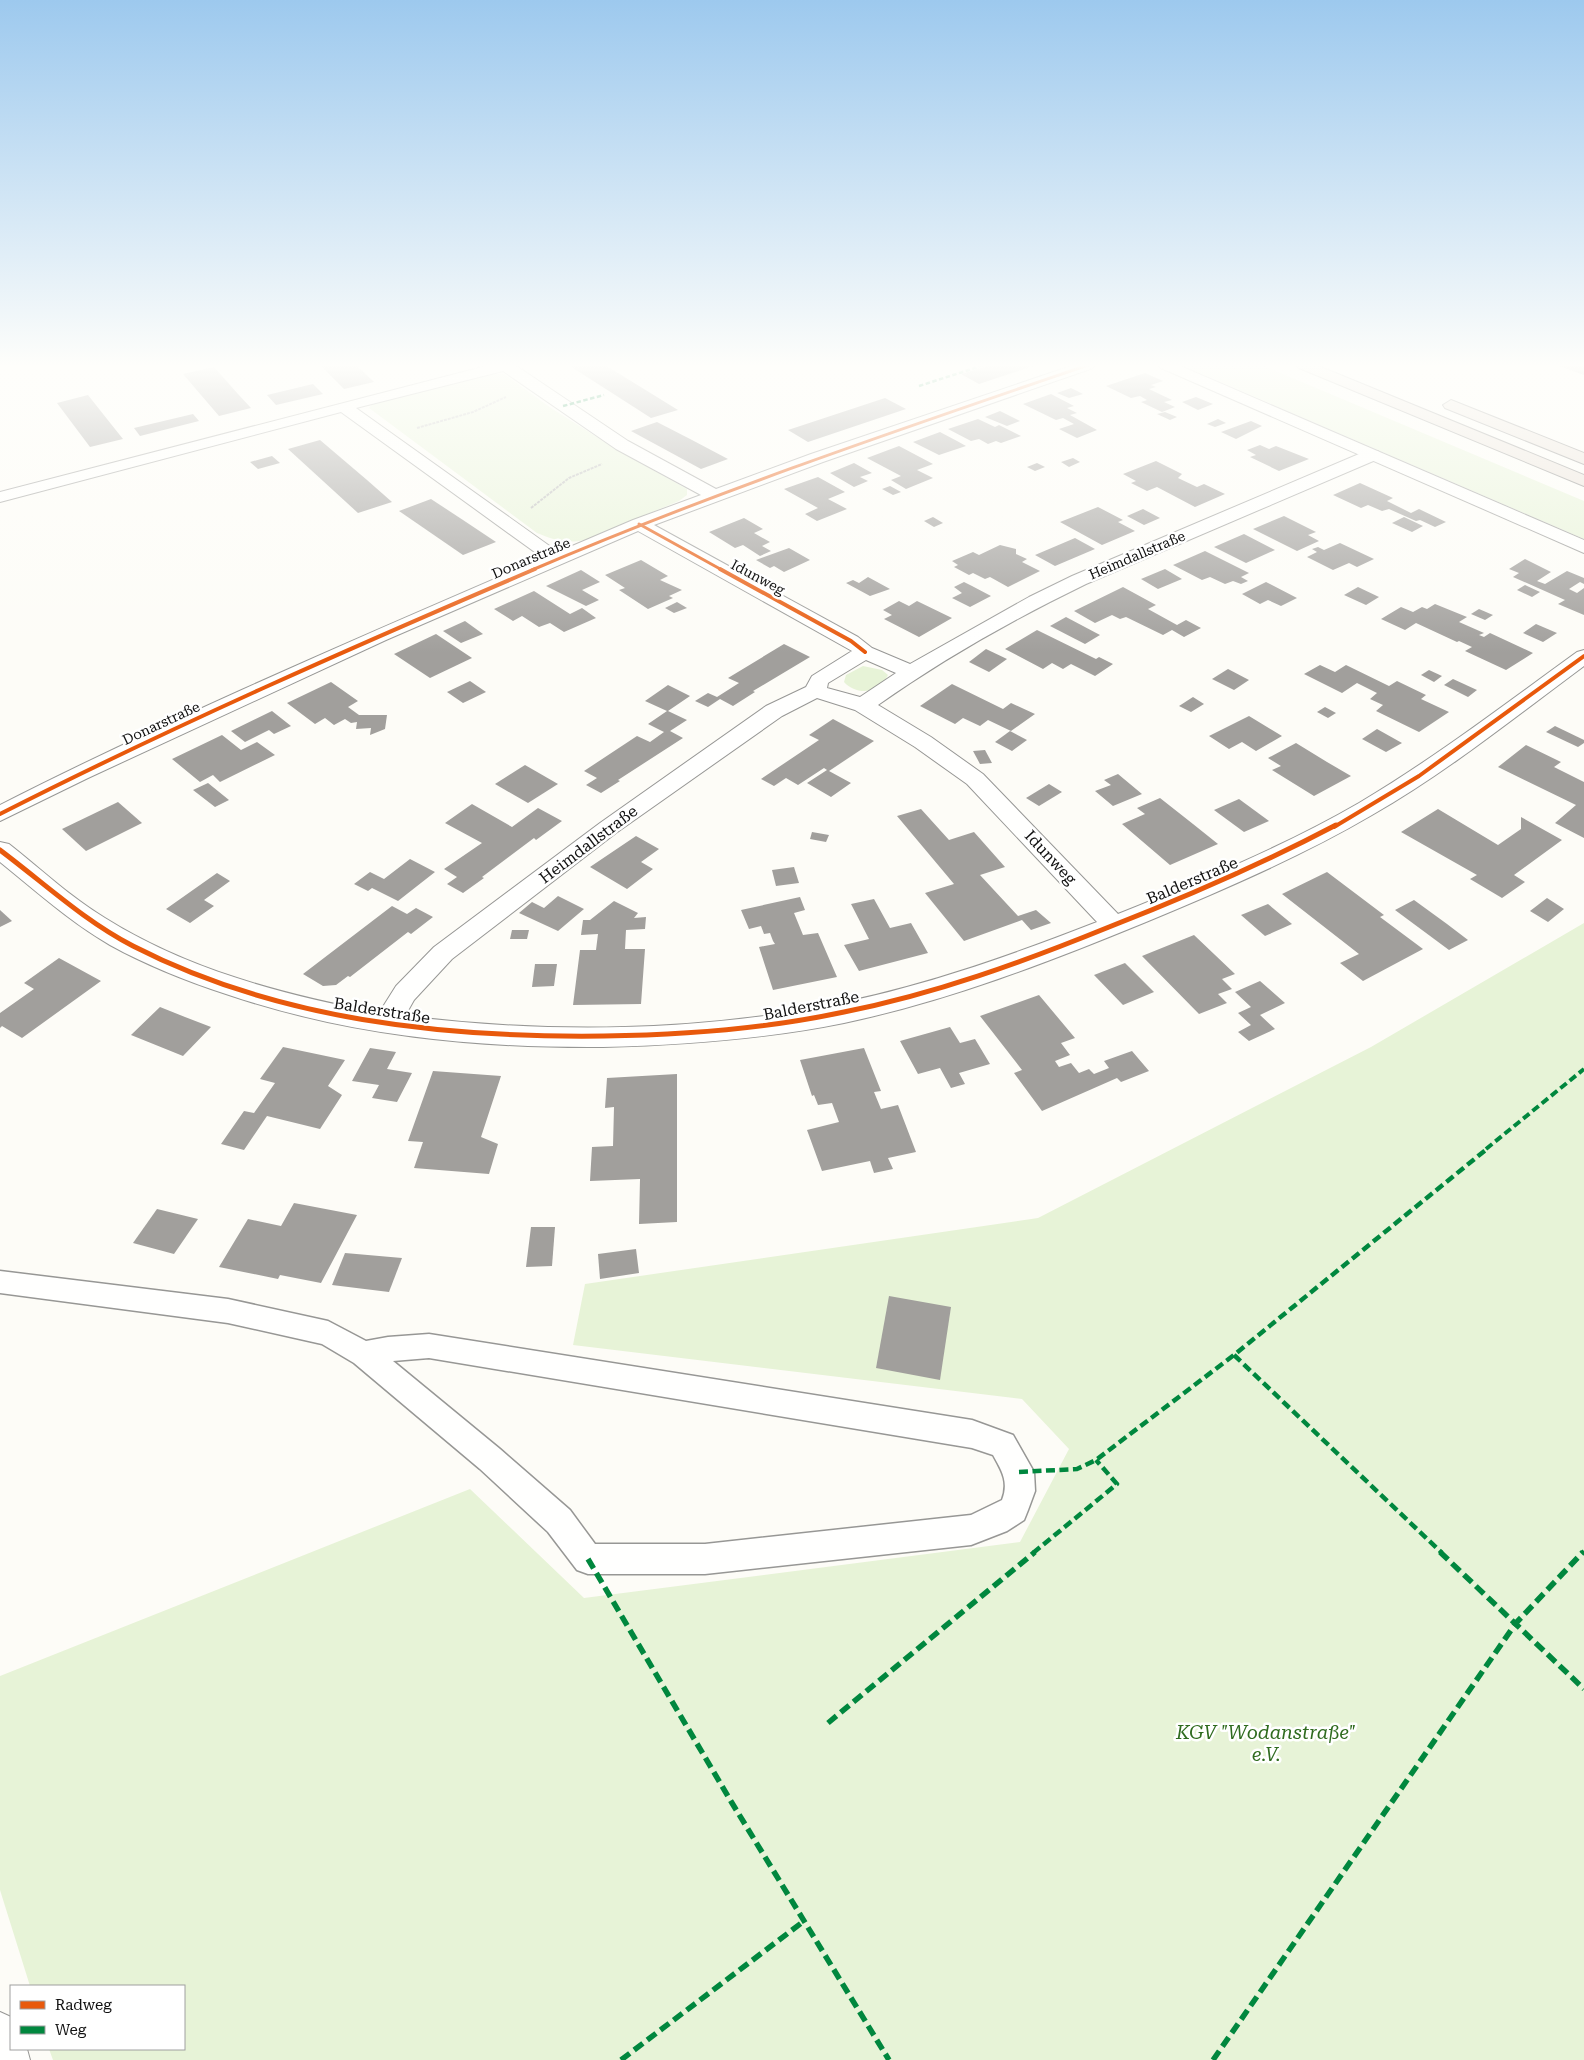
<svg xmlns="http://www.w3.org/2000/svg" width="1584" height="2060" font-family="'Roboto Serif',serif">
<style>
.green{fill:#e7f3d7}
.building{fill:#a19f9c}
.lines{fill:none;stroke-linecap:round;stroke-linejoin:round}
.service-casing{stroke:#979795;stroke-width:3}
.minor-casing{stroke:#979795;stroke-width:2}
.tertiary-casing{stroke:#979795;stroke-width:2}
.motorway-casing{stroke:#858482;stroke-width:2}
.path{stroke:#b9b9b8;stroke-width:2;stroke-dasharray:3 1;stroke-linecap:butt}
.service{fill:#fffffe;fill-rule:evenodd}
.minor{fill:#fffffe;fill-rule:evenodd}
.tertiary{fill:#fffffe;fill-rule:evenodd}
.motorway{fill:#eae1d8;fill-rule:evenodd}
.quiet-far3{stroke:#00873e;stroke-width:2.5;stroke-dasharray:4.5 2.5;stroke-linecap:butt}
.quiet-far2{stroke:#00873e;stroke-width:4;stroke-dasharray:8 4;stroke-linecap:butt}
.quiet-far1{stroke:#00873e;stroke-width:4.5;stroke-dasharray:9 4.5;stroke-linecap:butt}
.quiet{stroke:#00873e;stroke-width:5.5;stroke-dasharray:11 5.5;stroke-linecap:butt}
.cycleway-far2-casing{stroke:#fff;stroke-width:5}
.cycleway-far1-casing{stroke:#fff;stroke-width:6}
.cycleway-casing{stroke:#fff;stroke-width:8}
.cycleway-far2{stroke:#e8590c;stroke-width:3}
.cycleway-far1{stroke:#e8590c;stroke-width:4}
.cycleway{stroke:#e8590c;stroke-width:5}
.labels{text-anchor:middle;stroke-width:5;stroke-linejoin:round;paint-order:stroke}
.far-street-label{font-size:14px;fill:#111;stroke:#fff}
.street-label{font-size:16px;fill:#111;stroke:#fff}
.near-park-label{font-size:19px;font-style:italic;fill:#2f6b1f;stroke:#fff}
</style>
<rect width="100%" height="100%" fill="#fdfcf7"/>
<g class="green">
<polygon points="1181,365 1262,365 1584,501 1584,539"/>
<path d="M489 374H504L551 408 619 451 687 489V495L679 501 585 540C566 544 554 540 537 533L369 408 372 404Z"/>
<path d="M863 666 882 670 888 675C879 694 857 696 844 682L846 675Z"/>
<polygon points="1584,923 1584,2060 53,2060 49,2049 184,2049 184,1986 30,1986 0,1890 0,1676 470,1489 584,1598 1020,1542 1069,1449 1022,1399 573,1345 585,1284 1038,1218 1371,1047"/>
</g>
<g class="building">
<polygon points="320,365 356,365 374,382 344,389"/>
<polygon points="575,365 605,365 678,410 651,418 570,366"/>
<polygon points="991,365 1036,365 979,384 961,374"/>
<polygon points="1556,365 1584,365 1584,375"/>
<polygon points="214,367 238,394 251,408 219,416 183,374"/>
<polygon points="1145,373 1163,381 1151,385 1156,387 1149,389 1172,400 1164,402 1175,407 1162,412 1141,402 1147,400 1140,396 1131,398 1106,386"/>
<polygon points="313,384 323,394 276,405 267,395"/>
<polygon points="1071,388 1083,394 1069,398 1057,393"/>
<polygon points="1051,394 1074,406 1067,408 1077,413 1070,415 1097,430 1077,438 1059,429 1074,424 1063,418 1056,420 1023,404"/>
<polygon points="88,395 111,424 123,439 90,447 57,403"/>
<polygon points="1196,397 1213,404 1198,410 1182,402"/>
<polygon points="885,398 906,409 808,442 788,430"/>
<polygon points="1000,411 1020,421 1007,426 985,417"/>
<polygon points="1165,412 1177,417 1170,420 1157,414"/>
<polygon points="193,414 199,421 140,436 134,428"/>
<polygon points="978,419 995,427 999,425 1021,436 1001,443 996,441 988,444 979,439 971,441 948,429"/>
<polygon points="1218,419 1226,423 1215,427 1207,424"/>
<polygon points="1251,421 1262,426 1236,439 1221,432"/>
<polygon points="657,422 692,440 728,459 701,469 631,431"/>
<polygon points="940,432 957,441 966,446 939,455 913,442"/>
<polygon points="320,440 367,480 392,502 358,513 288,449"/>
<polygon points="1260,445 1269,449 1276,446 1309,459 1279,471 1250,457 1256,455 1247,450"/>
<polygon points="899,446 933,464 917,470 933,478 906,489 891,480 901,476 867,458"/>
<polygon points="272,456 280,463 258,469 250,462"/>
<polygon points="1073,458 1080,462 1069,467 1061,462"/>
<polygon points="1156,461 1182,474 1178,478 1197,487 1204,484 1225,494 1195,507 1157,487 1147,491 1131,483 1136,481 1123,474"/>
<polygon points="854,463 872,473 860,477 868,481 854,487 830,473"/>
<polygon points="1037,463 1045,467 1035,471 1027,467"/>
<polygon points="818,477 845,492 828,499 847,509 817,521 805,514 818,508 784,489"/>
<polygon points="1360,483 1393,498 1387,501 1411,513 1419,509 1446,522 1435,527 1420,520 1416,521 1389,509 1382,511 1368,505 1361,508 1333,495"/>
<polygon points="890,486 901,492 893,495 882,489"/>
<polygon points="431,499 463,520 496,542 463,555 399,511"/>
<polygon points="1098,507 1123,520 1118,522 1135,531 1102,545 1060,522"/>
<polygon points="1143,509 1160,518 1144,525 1127,516"/>
<polygon points="1284,516 1316,532 1308,535 1319,541 1297,551 1253,529"/>
<polygon points="933,517 943,523 934,527 924,521"/>
<polygon points="1404,517 1423,526 1412,532 1392,523"/>
<polygon points="744,518 763,529 754,533 770,542 762,546 771,551 760,556 743,545 735,548 709,532"/>
<polygon points="1244,534 1275,550 1246,563 1214,547"/>
<polygon points="1075,538 1095,549 1055,566 1035,555"/>
<polygon points="1340,543 1374,559 1357,567 1349,563 1333,570 1307,557 1317,552 1312,549 1318,547 1324,550"/>
<polygon points="1000,545 1016,549 1016,554 1027,559 1022,562 1040,571 1008,587 990,577 985,579 973,573 969,575 954,567 958,565 952,561 973,552 979,555"/>
<polygon points="789,548 810,560 784,572 774,566 770,568 756,560"/>
<polygon points="1205,551 1249,573 1241,577 1248,581 1241,584 1233,581 1225,584 1210,577 1202,580 1173,565"/>
<polygon points="1525,559 1551,572 1537,581 1545,584 1567,571 1584,578 1584,584 1580,582 1569,589 1577,593 1584,588 1584,615 1558,604 1565,600 1513,577 1519,573 1509,569"/>
<polygon points="641,560 668,576 660,580 682,590 669,596 673,598 648,609 619,590 625,588 605,575"/>
<polygon points="1165,569 1182,579 1158,589 1141,579"/>
<polygon points="581,570 600,582 582,590 599,600 586,606 546,586"/>
<polygon points="868,577 890,589 870,596 846,583 853,580 859,583"/>
<polygon points="964,582 972,586 991,596 970,607 952,598 962,593 954,587"/>
<polygon points="1266,582 1297,598 1281,606 1268,600 1260,604 1242,594"/>
<polygon points="1525,585 1540,592 1532,597 1517,590"/>
<polygon points="1123,587 1156,605 1148,609 1177,625 1186,620 1201,628 1184,637 1172,630 1163,635 1126,617 1120,619 1112,615 1095,623 1074,611"/>
<polygon points="1358,587 1379,597 1366,605 1344,595"/>
<polygon points="534,591 570,614 582,608 596,618 564,632 550,623 539,627 522,616 513,621 494,609"/>
<polygon points="899,601 909,606 917,601 952,618 919,637 884,619 892,615 883,610"/>
<polygon points="677,602 687,608 674,613 665,608"/>
<polygon points="1435,604 1467,617 1459,622 1484,633 1479,635 1484,637 1490,633 1533,653 1506,670 1465,651 1472,647 1459,641 1457,642 1416,623 1405,630 1381,619 1401,607 1413,612 1422,607 1427,609"/>
<polygon points="1479,609 1493,615 1485,620 1471,614"/>
<polygon points="1066,617 1100,635 1085,644 1050,626"/>
<polygon points="465,621 483,634 461,643 443,631"/>
<polygon points="1536,624 1557,633 1543,642 1523,633"/>
<polygon points="1037,630 1096,659 1099,657 1113,664 1095,676 1071,664 1063,669 1052,663 1043,669 1005,649"/>
<polygon points="436,634 472,658 430,678 394,654"/>
<polygon points="784,644 810,657 753,691 755,692 733,706 720,699 708,707 695,701 708,693 717,697 739,683 728,678"/>
<polygon points="986,649 1007,659 989,672 969,662"/>
<polygon points="1320,665 1335,672 1346,665 1389,686 1397,681 1426,695 1421,699 1449,712 1419,732 1376,711 1383,705 1370,699 1377,693 1357,683 1342,693 1304,674"/>
<polygon points="1228,669 1249,680 1234,690 1212,679"/>
<polygon points="1429,670 1442,676 1434,682 1421,675"/>
<polygon points="1453,679 1477,690 1468,697 1444,685"/>
<polygon points="470,681 486,692 463,703 447,692"/>
<polygon points="331,682 358,701 348,707 359,715 387,715 385,729 370,735 371,728 356,729 357,722 351,723 345,719 334,725 325,718 315,724 287,703"/>
<polygon points="952,684 1003,709 1011,703 1035,714 1011,731 988,720 980,726 963,718 955,724 920,706"/>
<polygon points="668,685 690,696 668,711 687,720 670,731 683,738 618,780 620,781 601,793 586,785 597,778 584,771 637,736 650,742 664,732 648,724 667,711 645,701"/>
<polygon points="1193,697 1204,704 1191,712 1179,706"/>
<polygon points="1325,707 1336,713 1328,718 1317,712"/>
<polygon points="272,711 291,726 274,734 269,730 245,742 231,731"/>
<polygon points="1249,716 1282,736 1256,751 1242,742 1229,749 1209,736"/>
<polygon points="833,719 874,741 829,771 851,783 831,797 807,783 827,770 824,768 798,785 786,778 774,786 761,779 819,740 809,735"/>
<polygon points="1555,726 1584,740 1584,743 1578,747 1546,732"/>
<polygon points="1377,729 1402,743 1386,752 1362,739"/>
<polygon points="1010,731 1027,740 1012,751 995,742"/>
<polygon points="222,735 241,750 257,742 275,755 220,782 213,775 200,782 172,759"/>
<polygon points="1296,743 1327,762 1351,776 1314,796 1272,770 1281,766 1268,758"/>
<polygon points="1526,745 1561,762 1554,767 1584,782 1584,838 1555,823 1576,805 1498,767"/>
<polygon points="985,750 992,763 980,764 973,751"/>
<polygon points="525,765 558,784 528,803 495,784"/>
<polygon points="1118,774 1142,794 1113,806 1095,791 1111,785 1104,780"/>
<polygon points="208,783 229,800 215,807 193,790"/>
<polygon points="1049,784 1062,792 1039,806 1026,798"/>
<polygon points="1160,798 1193,824 1218,844 1170,865 1122,824 1145,814 1137,808"/>
<polygon points="1239,799 1269,821 1244,832 1214,810"/>
<polygon points="118,802 142,823 86,851 62,829"/>
<polygon points="472,804 512,827 538,808 562,821 536,840 534,838 482,877 484,878 463,893 447,884 457,877 444,869 482,843 445,823"/>
<polygon points="921,809 949,840 974,832 1005,867 980,875 1018,916 1036,910 1051,923 1031,930 1022,920 964,941 925,893 954,884 897,816"/>
<polygon points="1438,809 1498,845 1521,829 1521,817 1562,840 1514,875 1525,882 1502,898 1470,879 1477,875 1401,832"/>
<polygon points="812,832 829,835 826,842 810,839"/>
<polygon points="636,836 659,849 641,862 653,869 627,889 590,867"/>
<polygon points="410,859 435,872 398,901 372,888 368,891 354,884 370,872 384,879"/>
<polygon points="794,867 799,883 776,886 772,870"/>
<polygon points="1327,872 1384,915 1380,917 1423,949 1363,981 1340,963 1359,954 1282,894"/>
<polygon points="217,873 230,881 204,900 214,906 190,923 166,909"/>
<polygon points="558,896 584,909 558,931 519,913 532,902 544,908"/>
<polygon points="800,897 805,910 794,913 803,935 818,933 837,977 773,990 759,947 775,944 773,941 770,933 764,934 761,926 749,929 741,910"/>
<polygon points="1547,898 1564,909 1548,922 1530,911"/>
<polygon points="874,899 890,928 911,923 928,953 859,971 844,945 869,939 851,904"/>
<polygon points="1414,900 1447,924 1468,940 1449,950 1395,910"/>
<polygon points="614,901 638,913 634,918 646,917 645,929 626,930 625,949 645,949 641,1004 573,1005 580,950 596,950 598,934 581,935 583,920 590,920"/>
<polygon points="1268,904 1292,924 1265,936 1241,915"/>
<polygon points="392,906 407,914 416,908 433,917 411,934 408,932 350,977 348,976 336,985 323,986 303,974"/>
<polygon points="0,910 12,921 0,927"/>
<polygon points="512,930 529,930 527,939 510,939"/>
<polygon points="1194,935 1235,974 1222,979 1232,989 1218,994 1227,1003 1199,1014 1142,956"/>
<polygon points="59,958 101,981 22,1038 2,1026 0,1028 0,1013 34,989 24,983"/>
<polygon points="1125,963 1154,992 1123,1005 1094,975"/>
<polygon points="535,964 557,964 554,986 532,987"/>
<polygon points="1260,981 1285,1003 1260,1015 1275,1029 1249,1041 1238,1032 1251,1025 1238,1013 1251,1007 1235,992"/>
<polygon points="1039,995 1075,1038 1061,1043 1070,1055 1055,1061 1059,1067 1071,1063 1079,1073 1089,1069 1094,1074 1109,1068 1104,1061 1132,1051 1149,1071 1121,1082 1117,1078 1042,1111 1014,1073 1022,1070 980,1016"/>
<polygon points="160,1007 185,1017 211,1027 183,1056 131,1035"/>
<polygon points="950,1027 960,1043 975,1039 990,1064 959,1073 965,1084 951,1088 940,1068 918,1074 900,1041"/>
<polygon points="283,1047 345,1060 328,1086 342,1095 320,1129 267,1116 244,1150 221,1144 244,1111 254,1113 275,1083 260,1079"/>
<polygon points="370,1048 396,1052 387,1069 412,1073 397,1102 372,1098 379,1085 352,1081"/>
<polygon points="864,1048 881,1091 874,1092 881,1109 898,1105 916,1152 888,1158 893,1169 874,1173 870,1161 822,1171 807,1130 839,1122 832,1103 818,1105 814,1095 812,1096 800,1060"/>
<polygon points="433,1071 501,1076 481,1137 498,1144 489,1174 414,1168 423,1142 408,1141"/>
<polygon points="677,1074 677,1222 639,1224 640,1179 590,1181 592,1147 613,1146 614,1107 605,1108 607,1078"/>
<polygon points="294,1203 357,1215 321,1283 280,1275 278,1279 219,1267 248,1219 281,1226"/>
<polygon points="157,1209 198,1219 174,1254 133,1243"/>
<polygon points="531,1227 555,1227 552,1266 526,1267"/>
<polygon points="636,1249 639,1273 600,1279 598,1254"/>
<polygon points="345,1253 402,1258 389,1292 332,1285"/>
<polygon points="889,1296 951,1307 940,1380 876,1368"/>
</g>
<g class="lines">
<defs>
<path id="service" d="M0 1271 228 1299 328 1321 366 1341 388 1337 429 1334 972 1420 1013 1435 1034 1472 1035 1491 1028 1510 1024 1520 1007 1531 971 1545 705 1574H588L577 1570 548 1532 480 1469 354 1363 322 1344 228 1323 0 1293ZM429 1358 972 1448 993 1455C1002 1471 1009 1482 1002 1500L971 1515 705 1544H595L570 1510 500 1449 393 1361Z"/>
<g id="minor">
<path d="M490 365H515L628 441 716 489 811 454 1074 365H1095L1093 368 823 462 654 525 858 637 872 648 910 664 1029 597 1072 576 1366 451H1378L1380 455 1378 459 1086 584C1014 619 943 659 878 705L931 737 983 774 1118 914C1200 881 1283 847 1359 803 1435 758 1505 704 1577 652L1584 650V666C1515 717 1447 772 1372 815 1300 857 1223 890 1146 922 1049 962 948 1001 844 1023 765 1039 684 1045 603 1047 475 1048 351 1036 229 995 189 982 148 966 110 945 70 922 36 891 0 862V842L9 844C41 869 70 897 105 918 188 970 284 995 379 1013L396 986 434 947 600 823 766 706 806 687 812 676 852 651 638 531 386 640 88 778 0 821V805C177 715 361 637 543 558L341 412 0 502V492ZM503 371 616 449 701 495 633 520 558 552 356 408ZM866 660 896 673 860 697 827 688 828 683ZM817 698 855 710 915 747 967 784 1097 922C1015 954 931 984 845 1002 702 1032 549 1034 405 1016L414 1000 452 959 616 833 782 716Z"/>
<polygon points="0,2012 11,2017 11,2049 27,2049 30,2060 0,2060"/>
</g>
<polygon id="tertiary" points="1158,365 1178,365 1584,540 1584,553 1161,368"/>
<g id="motorway">
<polygon points="1296,365 1316,365 1584,475 1584,486 1299,368"/>
<polygon points="1451,400 1584,453 1584,464 1445,408 1443,405"/>
</g>
</defs>
<use href="#service" class="service-casing"/>
<use href="#minor" class="minor-casing"/>
<use href="#tertiary" class="tertiary-casing"/>
<use href="#motorway" class="motorway-casing"/>
<g class="path">
<polyline points="417,428 473,412 506,397"/>
<polyline points="531,508 569,478 602,464"/>
</g>
<use href="#service" class="service"/>
<use href="#minor" class="minor"/>
<use href="#tertiary" class="tertiary"/>
<use href="#motorway" class="motorway"/>
<g class="quiet-far3">
<polyline points="919,386 984,365"/>
<polyline points="563,406 604,395"/>
</g>
<polyline class="quiet-far2" points="1486,1149 1584,1069"/>
<g class="quiet-far1">
<polyline points="1234,1355 1442,1553"/>
<polyline points="1019,1472 1077,1469 1096,1460 1234,1355 1488,1148"/>
<polyline points="1033,1553 1117,1484 1096,1460"/>
<polyline points="1582,1553 1584,1551"/>
</g>
<g class="quiet">
<polyline points="1440,1552 1584,1689"/>
<polyline points="588,1559 732,1803 889,2060"/>
<polyline points="828,1723 1035,1552"/>
<polyline points="621,2060 804,1921"/>
<polyline points="1213,2060 1516,1623 1583,1552"/>
</g>
<defs>
<g id="cycleway-far2">
<polyline points="639,524 722,570"/>
<path d="M532 570C714 492 901 429 1088 365"/>
</g>
<g id="cycleway-far1">
<polyline points="720,569 851,641 865,652"/>
<path d="M0 814C175 725 355 646 535 569"/>
<polyline points="1334,827 1419,776 1584,656"/>
</g>
<path id="cycleway" d="M0 850C44 883 83 920 133 946 277 1020 444 1038 604 1036 684 1035 765 1029 844 1012 935 994 1023 962 1109 927 1186 897 1262 864 1336 825"/>
</defs>
<use href="#cycleway-far2" class="cycleway-far2-casing"/>
<use href="#cycleway-far1" class="cycleway-far1-casing"/>
<use href="#cycleway" class="cycleway-casing"/>
<use href="#cycleway-far2" class="cycleway-far2"/>
<use href="#cycleway-far1" class="cycleway-far1"/>
<use href="#cycleway" class="cycleway"/>
</g>
<linearGradient id="sky" x2="0" y2="1"><stop stop-color="#9dc9ee"/><stop offset="0.56" stop-color="#fefefb"/><stop offset="1" stop-color="#fefefb" stop-opacity="0"/></linearGradient>
<rect width="1584" height="653" fill="url(#sky)"/>
<g class="labels">
<g class="far-street-label">
<text transform="translate(1137 555) rotate(-23)" y="5">Heimdallstraße</text>
<text transform="translate(531 558) rotate(-23)" y="5">Donarstraße</text>
<text transform="translate(758 577) rotate(28)" y="5">Idunweg</text>
<text transform="translate(161 723) rotate(-25)" y="5">Donarstraße</text>
</g>
<g class="street-label">
<text transform="translate(588 844) rotate(-37)" y="6">Heimdallstraße</text>
<text transform="translate(1051 857) rotate(47)" y="6">Idunweg</text>
<text transform="translate(1192 880) rotate(-23)" y="6">Balderstraße</text>
<text transform="translate(811 1005) rotate(-11)" y="6">Balderstraße</text>
<text transform="translate(382 1010) rotate(9)" y="6">Balderstraße</text>
</g>
<g class="near-park-label">
<text x="1266" y="1739">KGV "Wodanstraße"<tspan x="1266" dy="22">e.V.</tspan></text>
</g>
</g>
<rect x="10" y="1985" width="175" height="65" fill="#ffffff" stroke="#a0a0a0"/>
<rect x="20" y="2001" width="25" height="8" fill="#e8590c" stroke="#a0a0a0"/>
<text x="55" y="2010" font-size="15" fill="#111111">Radweg</text>
<rect x="20" y="2026" width="25" height="8" fill="#00873e" stroke="#a0a0a0"/>
<text x="55" y="2035" font-size="15" fill="#111111">Weg</text>
</svg>
